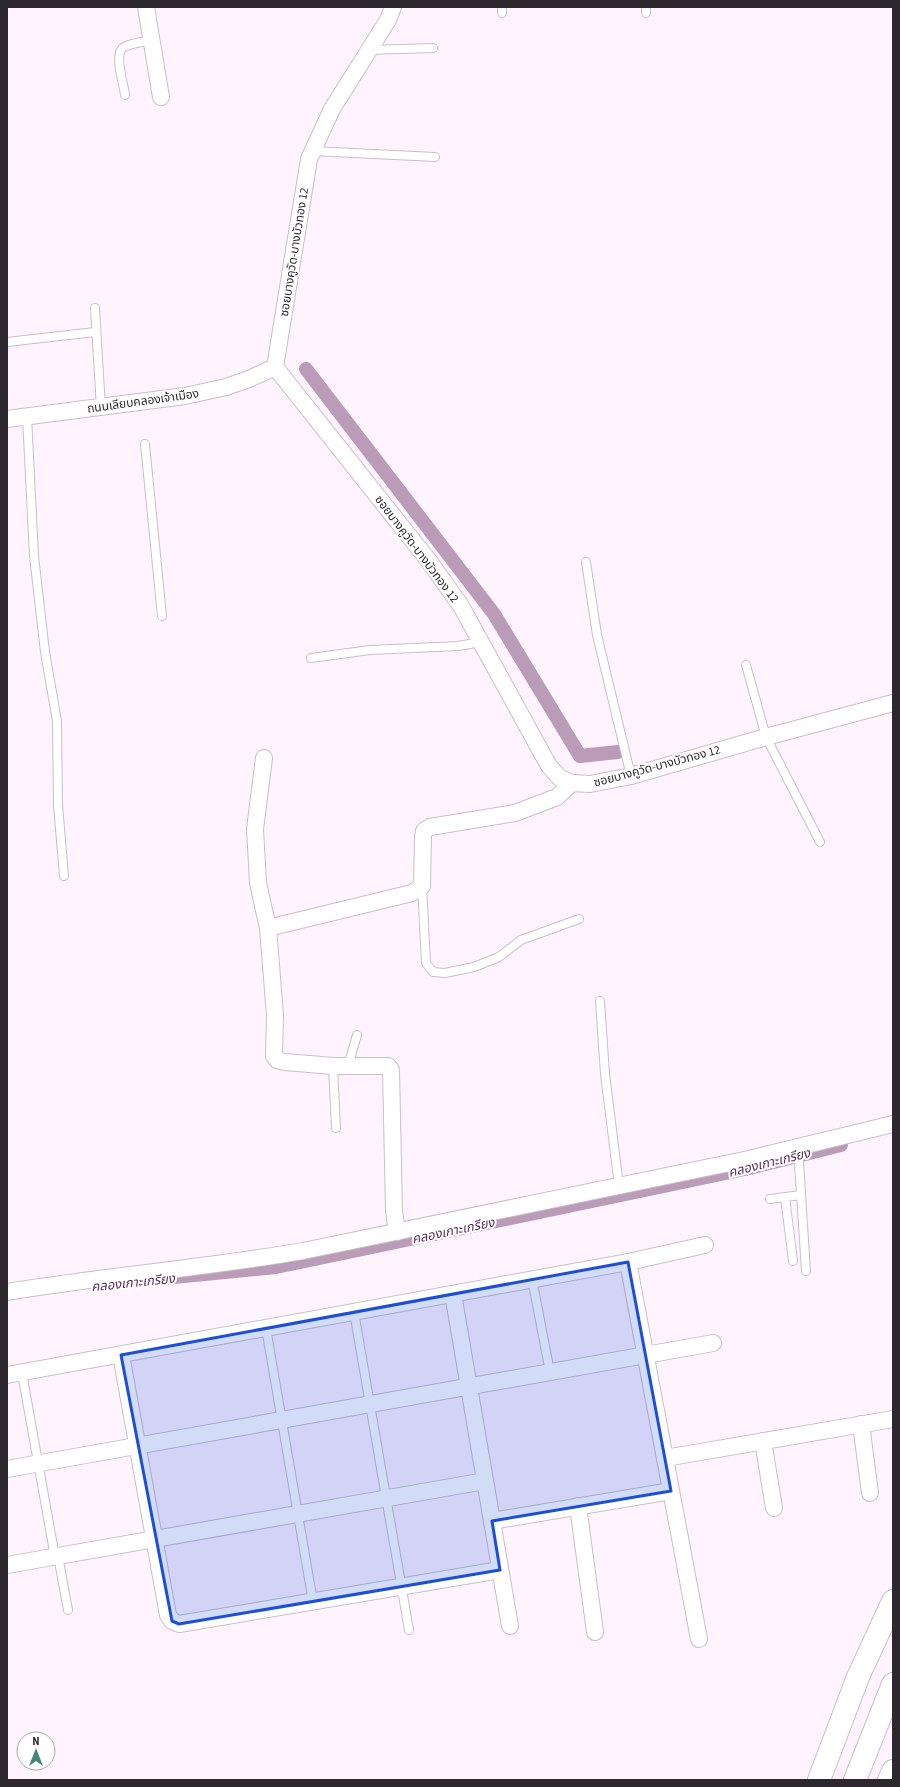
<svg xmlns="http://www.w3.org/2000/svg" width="900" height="1787" font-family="'Source Sans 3','Noto Sans Thai',sans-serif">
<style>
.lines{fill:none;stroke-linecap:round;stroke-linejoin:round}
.canal{stroke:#ba9bb8;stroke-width:14}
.service-casing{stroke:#cbbeca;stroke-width:10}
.minor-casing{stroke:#cbbeca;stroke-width:18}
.primary-casing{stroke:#cbbeca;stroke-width:24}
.service{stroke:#fff;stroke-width:8}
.minor{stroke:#fff;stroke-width:16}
.primary{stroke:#fff;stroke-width:22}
.marked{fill:#1d4ed8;fill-opacity:0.2;stroke:#1d4ed8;stroke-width:3;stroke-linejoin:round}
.labels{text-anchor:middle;stroke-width:4;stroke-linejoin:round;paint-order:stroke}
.street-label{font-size:12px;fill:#2d282d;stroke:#fff}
.water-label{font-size:13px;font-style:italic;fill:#562d55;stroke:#fff}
</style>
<rect width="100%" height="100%" fill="#fff4fe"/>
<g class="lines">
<g class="canal">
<polyline points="306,369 494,614 580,756 618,752"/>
<polyline points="164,1278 276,1267 745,1169 841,1145"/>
</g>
<defs>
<g id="service">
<polyline points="502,7 502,13"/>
<polyline points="646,7 646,13"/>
<polyline points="369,50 433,48"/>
<path d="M125 95C124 85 113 53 124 47 132 43 143 42 152 40"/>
<polyline points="313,151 435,157"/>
<polyline points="95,308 101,408"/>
<polyline points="7,342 95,332"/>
<polyline points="27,417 34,556 45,652 57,721 58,805 64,876"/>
<polyline points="145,444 162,616"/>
<polyline points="586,562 597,635 631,776"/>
<polyline points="311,658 370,650 458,646 481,642"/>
<polyline points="746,665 766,737 820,842"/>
<polyline points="422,886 426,963 433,972 445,973 474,967 499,957 521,940 579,919"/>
<polyline points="600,1001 605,1074 619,1186"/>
<polyline points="333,1066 336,1128"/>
<polyline points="348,1066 357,1035"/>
<polyline points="798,1148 806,1271"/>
<polyline points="785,1197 793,1261"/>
<polyline points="770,1199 801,1195"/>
<polyline points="532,1279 550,1372"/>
<polyline points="354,1312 409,1630"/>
<polyline points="266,1328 313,1602"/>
<polyline points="22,1373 55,1557"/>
<polyline points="58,1556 68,1610"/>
</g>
<g id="minor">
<polyline points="146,7 161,97"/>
<polyline points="393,7 388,20 332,109 309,159 275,367 429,561 461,606 549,766 560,778 572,783 590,784 631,776 766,737 893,703"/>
<polyline points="7,419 185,396 226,387 249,379 275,367"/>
<polyline points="264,758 255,829 258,883 268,928 275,1015 274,1056 277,1060 285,1062 333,1066 388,1066 391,1070 394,1211 397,1232"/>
<polyline points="268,928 412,893 422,886 423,836 424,831 430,827 515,813 557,797 572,783"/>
<polyline points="628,1262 699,1639"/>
<path d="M7 1292C105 1276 205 1268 303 1251L749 1159 893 1124"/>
<polyline points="453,1294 510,1626"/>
<polyline points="121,1355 168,1615 172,1621 179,1624 500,1570"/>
<polyline points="7,1375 628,1262 705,1245"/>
<polyline points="861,1424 870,1493"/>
<polyline points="763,1441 774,1508"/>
<polyline points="665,1458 893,1419"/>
<polyline points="7,1469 713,1343"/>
<polyline points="578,1506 595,1632"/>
<polyline points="492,1521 671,1491"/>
<polyline points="7,1565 485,1481"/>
</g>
<g id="primary">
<polyline points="819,1780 858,1677 893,1601"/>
<polyline points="855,1780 893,1684"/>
<polyline points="889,1780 893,1771"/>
</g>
</defs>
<use href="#service" class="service-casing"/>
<use href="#minor" class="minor-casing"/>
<use href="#primary" class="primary-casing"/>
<use href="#service" class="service"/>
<use href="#minor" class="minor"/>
<use href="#primary" class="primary"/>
</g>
<path class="marked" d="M628 1262 671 1491 492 1521 500 1570 179 1624 172 1621 121 1355Z"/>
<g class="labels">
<g class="street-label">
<text transform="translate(294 252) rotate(-81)" y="4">ซอยบางคูวัด-บางบัวทอง 12</text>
<text transform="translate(143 401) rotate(-8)" y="4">ถนนเลียบคลองเจ้าเมือง</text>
<text transform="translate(417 549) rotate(53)" y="4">ซอยบางคูวัด-บางบัวทอง 12</text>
<text transform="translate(657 766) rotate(-15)" y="4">ซอยบางคูวัด-บางบัวทอง 12</text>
</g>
<g class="water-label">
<text transform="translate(769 1162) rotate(-14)" y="5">คลองเกาะเกรียง</text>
<text transform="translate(453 1230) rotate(-12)" y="5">คลองเกาะเกรียง</text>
<text transform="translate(133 1282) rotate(-6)" y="5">คลองเกาะเกรียง</text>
</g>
</g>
<rect width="900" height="1787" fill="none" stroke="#2d282d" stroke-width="16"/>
<g transform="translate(36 1751)"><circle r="19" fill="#ffffff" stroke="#aba9ab"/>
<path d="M0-3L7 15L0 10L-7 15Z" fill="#428577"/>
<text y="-6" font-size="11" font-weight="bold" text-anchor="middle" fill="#2d282d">N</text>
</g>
</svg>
